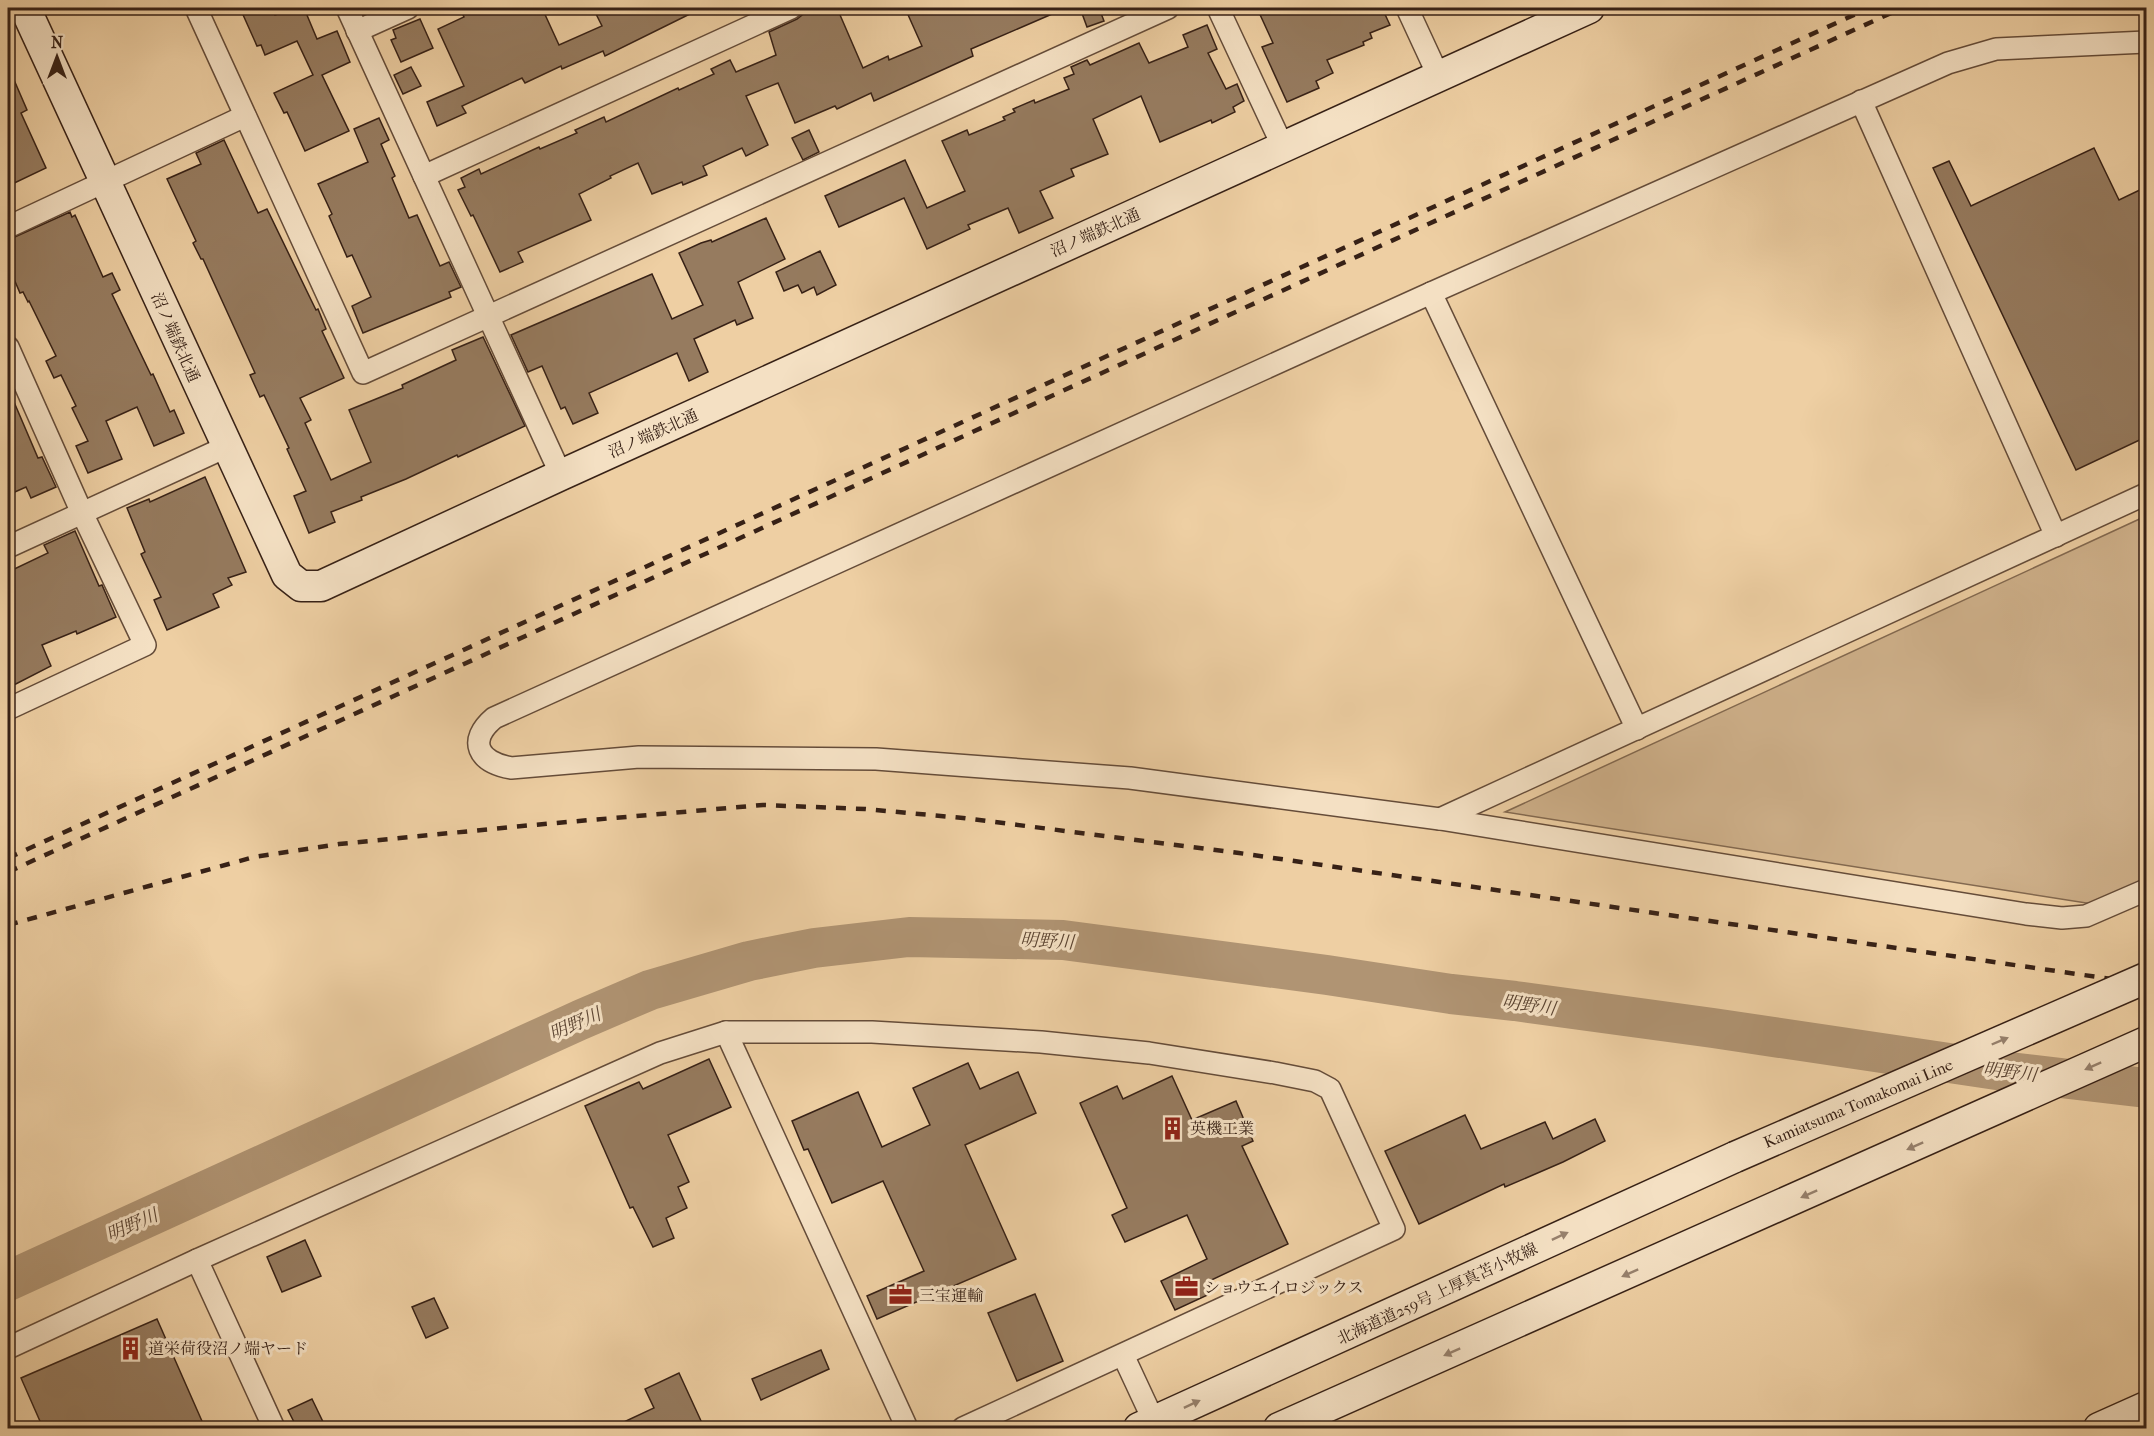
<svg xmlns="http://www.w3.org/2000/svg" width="2154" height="1436" font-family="'IM FELL French Canon','Noto Serif JP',serif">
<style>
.green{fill:#cfb18b;stroke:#836950;stroke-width:1.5}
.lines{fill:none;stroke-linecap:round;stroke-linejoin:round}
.river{stroke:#b09473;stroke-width:40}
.building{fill:#967b5f;stroke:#372116;stroke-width:1.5}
.street-casing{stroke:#654c39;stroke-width:24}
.secondary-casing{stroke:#372116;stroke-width:33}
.street{stroke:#f4e0c3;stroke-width:21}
.secondary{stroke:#f4e0c3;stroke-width:30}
.rail{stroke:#372116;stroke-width:4.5;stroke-dasharray:10 10;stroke-linecap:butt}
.secondary-bridge-casing{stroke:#372116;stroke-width:33;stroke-linecap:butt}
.secondary-bridge{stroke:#f4e0c3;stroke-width:30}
.oneway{fill:#96806c}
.labels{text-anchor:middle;stroke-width:6;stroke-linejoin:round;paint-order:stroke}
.street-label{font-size:16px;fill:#372116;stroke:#f4e0c3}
.poi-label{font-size:16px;fill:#372116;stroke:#f4e0c3;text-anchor:start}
.water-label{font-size:18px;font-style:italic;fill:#5b4432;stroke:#f4e0c3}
</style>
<rect width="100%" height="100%" fill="#eecfa3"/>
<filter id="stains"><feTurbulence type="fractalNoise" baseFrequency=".00333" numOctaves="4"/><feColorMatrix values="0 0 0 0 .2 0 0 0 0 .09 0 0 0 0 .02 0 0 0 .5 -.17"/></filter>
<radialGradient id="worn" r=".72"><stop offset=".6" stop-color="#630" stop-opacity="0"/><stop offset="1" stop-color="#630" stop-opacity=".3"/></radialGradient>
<polygon class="green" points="2146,516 2146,883 2099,905 1505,812"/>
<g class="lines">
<polyline class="river" points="8,1281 580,1020 650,990 749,961 814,948 909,937 1063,940 1327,975 1451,994 1515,1001 1713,1028 2010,1072 2146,1088"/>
</g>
<g class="building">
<polygon points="240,8 272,8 275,15 295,8 304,8 317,39 337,31 350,62 322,75 349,131 305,151 287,112 284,113 274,93 313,75 297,41 265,55 261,45 257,46"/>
<polygon points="460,8 542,8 559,45 602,26 593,8 702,8 605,56 603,51 562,69 561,66 525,83 522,78 462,106 466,113 437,126 427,102 464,86 438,29 464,17"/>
<polygon points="803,8 837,8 863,68 888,56 889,60 922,46 905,8 1066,8 971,49 973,56 874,101 871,93 837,109 835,106 795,123 778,83 746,96 768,145 746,156 742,148 703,166 707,175 683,185 682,182 652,194 638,163 610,176 611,178 579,194 591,220 518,252 523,262 500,272 473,215 471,216 458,190 465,187 461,178 479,169 481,174 539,147 540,149 577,133 575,130 604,117 606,122 678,88 679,90 714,74 711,69 730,60 736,72 776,55 769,32 797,19 802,15"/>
<polygon points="1080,8 1099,8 1104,21 1087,27"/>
<polygon points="1257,8 1382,8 1390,25 1370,33 1372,38 1363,42 1364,45 1327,60 1333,73 1316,81 1319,88 1287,102 1262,47 1273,43"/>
<polygon points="420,19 433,48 401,62 391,40 396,38 393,30"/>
<polygon points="1207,25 1217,49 1208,53 1226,89 1237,84 1244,101 1233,107 1235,112 1212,123 1211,120 1160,142 1141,96 1093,119 1108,154 1071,169 1074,176 1040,191 1053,218 1019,233 1008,208 968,225 970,229 927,249 904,198 839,227 825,196 905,160 927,208 965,191 942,141 967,130 969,135 1005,120 1003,117 1015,112 1013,109 1034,100 1035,103 1069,89 1064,78 1074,74 1071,67 1087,60 1090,65 1139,43 1149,63 1188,47 1183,35"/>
<polygon points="8,66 27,110 21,113 46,168 8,186"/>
<polygon points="411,67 421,86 403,94 394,75"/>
<polygon points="379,118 389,140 381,144 395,176 392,178 409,218 417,215 440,266 449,262 461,287 449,292 451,297 363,333 352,306 371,297 352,255 347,257 329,216 332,214 318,184 368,162 354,129"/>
<polygon points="809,130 819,152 803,160 792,138"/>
<polygon points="224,140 258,213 267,209 316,310 318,309 326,329 322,331 344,378 300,398 311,420 305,423 331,480 371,462 349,410 403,388 402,385 456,360 452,350 483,337 525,426 458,457 457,455 406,479 361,497 362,500 331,512 335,522 309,533 294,496 306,491 287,449 289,448 264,395 260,397 250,375 255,373 203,259 201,259 193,243 196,241 167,179 201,164 196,153"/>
<polygon points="2094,148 2119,200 2146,187 2146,437 2076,470 1933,168 1949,161 1971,206"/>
<polygon points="70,212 72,217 75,215 103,277 112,273 120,290 112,294 151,375 153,374 170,412 174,410 184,433 154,446 137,407 106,421 122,459 88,473 76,446 88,441 72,408 76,406 61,375 54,378 46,361 56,356 29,301 28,302 23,292 20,293 8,265 8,240"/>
<polygon points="766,218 785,259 738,282 753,318 737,325 735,320 694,339 708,372 689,381 677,353 589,393 598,413 573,424 565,407 561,409 542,366 528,372 511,335 652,274 672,319 703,305 679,253 701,243 711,240 712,242"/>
<polygon points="820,251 836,285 817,295 814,287 802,293 798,285 784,291 776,272"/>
<polygon points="8,388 38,458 42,457 56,487 31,498 26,487 8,495"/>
<polygon points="205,477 246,572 228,578 232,585 213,594 219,607 167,630 154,600 161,597 141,554 145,552 127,508 149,499 150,502"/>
<polygon points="75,531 99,586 102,585 116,617 77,634 76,631 42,645 51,666 8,688 8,572 48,553 44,545"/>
<polygon points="709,1059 731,1107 668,1135 689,1182 678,1187 687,1208 666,1218 674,1238 653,1247 633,1207 630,1208 585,1106 639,1082 643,1089"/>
<polygon points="968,1063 980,1089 1018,1072 1036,1113 965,1145 1016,1259 877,1319 867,1296 924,1271 883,1181 832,1203 808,1149 804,1150 792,1121 858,1092 882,1147 930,1125 913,1088"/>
<polygon points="1172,1076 1192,1120 1236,1101 1253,1141 1242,1146 1288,1244 1207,1282 1212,1293 1175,1310 1161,1281 1207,1259 1187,1215 1125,1242 1112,1215 1127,1208 1080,1103 1117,1086 1123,1099"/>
<polygon points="1465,1115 1481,1149 1545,1122 1553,1139 1595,1119 1605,1141 1563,1162 1505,1187 1504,1184 1419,1224 1385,1151"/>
<polygon points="305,1240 321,1276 282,1292 267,1257"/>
<polygon points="1035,1294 1063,1361 1017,1381 988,1313"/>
<polygon points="434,1298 448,1328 426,1338 412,1307"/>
<polygon points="157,1319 205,1428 43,1428 21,1378"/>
<polygon points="821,1350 829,1369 761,1400 752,1379"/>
<polygon points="679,1373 702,1423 689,1428 611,1428 654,1408 645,1389"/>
<polygon points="312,1399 326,1428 297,1428 288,1410"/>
</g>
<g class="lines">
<defs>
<g id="street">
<polyline points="196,8 363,373 1168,8"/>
<polyline points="347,8 561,475"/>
<polyline points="1218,8 1283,147"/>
<polyline points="1407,8 1438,75"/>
<polyline points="357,31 408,8"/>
<path d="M2146 42 1996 49 1948 63 1431 293 494 718C467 741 478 762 511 768L639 757 876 759 1130 778 1440 819 2026 914 2062 918 2086 916 2146 890"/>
<polyline points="1861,101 2056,536"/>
<polyline points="424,176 791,8"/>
<polyline points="8,227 245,116"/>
<polyline points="1431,293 1637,729"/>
<polyline points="8,347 82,513 145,645 8,709"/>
<polyline points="8,547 226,447"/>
<polyline points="1440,819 2146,494"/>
<polyline points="726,1032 907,1428"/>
<polyline points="197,1260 274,1428"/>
<polyline points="8,1348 197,1260 660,1053 726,1032 872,1032 1041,1042 1149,1053 1275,1073 1315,1081 1330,1089 1394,1229 963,1428"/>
<polyline points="1123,1355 1157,1428"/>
</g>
<g id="secondary">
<polyline points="25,8 287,575 301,586 321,586 561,475 1589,8"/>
<polyline points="1139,1428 1735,1157"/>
<polyline points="1279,1428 2146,1042"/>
<polyline points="2099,1428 2146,1407"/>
</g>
</defs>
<use href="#street" class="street-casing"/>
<use href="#secondary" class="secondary-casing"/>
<use href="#street" class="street"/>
<use href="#secondary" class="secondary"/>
<g class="rail">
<polyline points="8,858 1869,8"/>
<polyline points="8,872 1902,8"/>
<polyline points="8,925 254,857 339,844 522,826 763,805 865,809 963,818 1239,853 2146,984"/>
</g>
<defs>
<polyline id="secondary-bridge" points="1735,1157 2146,978"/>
</defs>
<use href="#secondary-bridge" class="secondary-bridge-casing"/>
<use href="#secondary-bridge" class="secondary-bridge"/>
</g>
<defs><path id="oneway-solid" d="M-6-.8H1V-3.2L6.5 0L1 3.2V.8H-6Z" transform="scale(1.5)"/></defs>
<g class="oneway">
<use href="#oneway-solid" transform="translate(2000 1041) rotate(-23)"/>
<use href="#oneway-solid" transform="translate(2093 1066) rotate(156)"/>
<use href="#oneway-solid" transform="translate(1915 1146) rotate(156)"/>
<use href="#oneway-solid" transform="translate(1809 1194) rotate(156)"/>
<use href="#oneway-solid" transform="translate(1560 1236) rotate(-25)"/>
<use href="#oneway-solid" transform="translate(1630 1273) rotate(156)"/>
<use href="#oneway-solid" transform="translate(1452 1352) rotate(156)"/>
<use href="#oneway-solid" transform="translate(1192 1404) rotate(-25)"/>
</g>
<defs>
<symbol id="building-bare" viewBox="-9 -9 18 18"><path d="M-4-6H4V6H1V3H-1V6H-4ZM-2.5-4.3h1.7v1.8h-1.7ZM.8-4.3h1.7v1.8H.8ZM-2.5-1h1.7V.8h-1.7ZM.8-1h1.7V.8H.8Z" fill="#8f2418" stroke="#f4e0c3" stroke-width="2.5" paint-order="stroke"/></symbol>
<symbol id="office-bare" viewBox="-9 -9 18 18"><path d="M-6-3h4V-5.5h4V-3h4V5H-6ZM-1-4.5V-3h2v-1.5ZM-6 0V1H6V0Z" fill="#8f2418" stroke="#f4e0c3" stroke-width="2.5" paint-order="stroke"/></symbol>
</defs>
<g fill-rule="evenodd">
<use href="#building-bare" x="1156" y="1112" width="33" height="33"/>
<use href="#office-bare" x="1170" y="1270" width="33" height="33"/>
<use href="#office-bare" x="884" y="1278" width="33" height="33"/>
<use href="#building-bare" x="114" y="1332" width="33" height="33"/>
</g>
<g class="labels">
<g class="street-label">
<text transform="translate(1095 232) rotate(-24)" y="6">沼ノ端鉄北通</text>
<text transform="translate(176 337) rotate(66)" y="6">沼ノ端鉄北通</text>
<text transform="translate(653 433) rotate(-24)" y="6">沼ノ端鉄北通</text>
<text transform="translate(1858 1103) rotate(-23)" y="6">Kamiatsuma Tomakomai Line</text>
<text transform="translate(1437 1293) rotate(-25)" y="6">北海道道259号 上厚真苫小牧線</text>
</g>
<g class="poi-label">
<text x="1190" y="1134">英機工業</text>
<text x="1204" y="1293">ショウエイロジックス</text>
<text x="919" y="1301">三宝運輸</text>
<text x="148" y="1354">道栄荷役沼ノ端ヤード</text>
</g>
<g class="water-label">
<text transform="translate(1047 941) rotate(3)" y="6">明野川</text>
<text transform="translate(1529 1005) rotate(8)" y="6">明野川</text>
<text transform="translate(575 1024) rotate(-24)" y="6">明野川</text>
<text transform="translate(2010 1072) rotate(7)" y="6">明野川</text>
<text transform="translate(132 1225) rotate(-24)" y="6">明野川</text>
</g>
</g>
<rect width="2154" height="1436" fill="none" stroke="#eecfa3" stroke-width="30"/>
<rect x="9" y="9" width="2136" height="1418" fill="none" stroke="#372116" stroke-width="3"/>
<rect x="15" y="15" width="2124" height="1406" fill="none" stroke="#372116" stroke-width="1.5"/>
<g transform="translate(57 57)" stroke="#f4e0c3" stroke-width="4.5" paint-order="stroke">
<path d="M0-4.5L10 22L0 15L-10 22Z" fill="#372116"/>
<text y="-9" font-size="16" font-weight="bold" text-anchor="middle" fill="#372116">N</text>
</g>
<rect width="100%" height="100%" filter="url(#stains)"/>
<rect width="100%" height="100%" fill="url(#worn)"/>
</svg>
